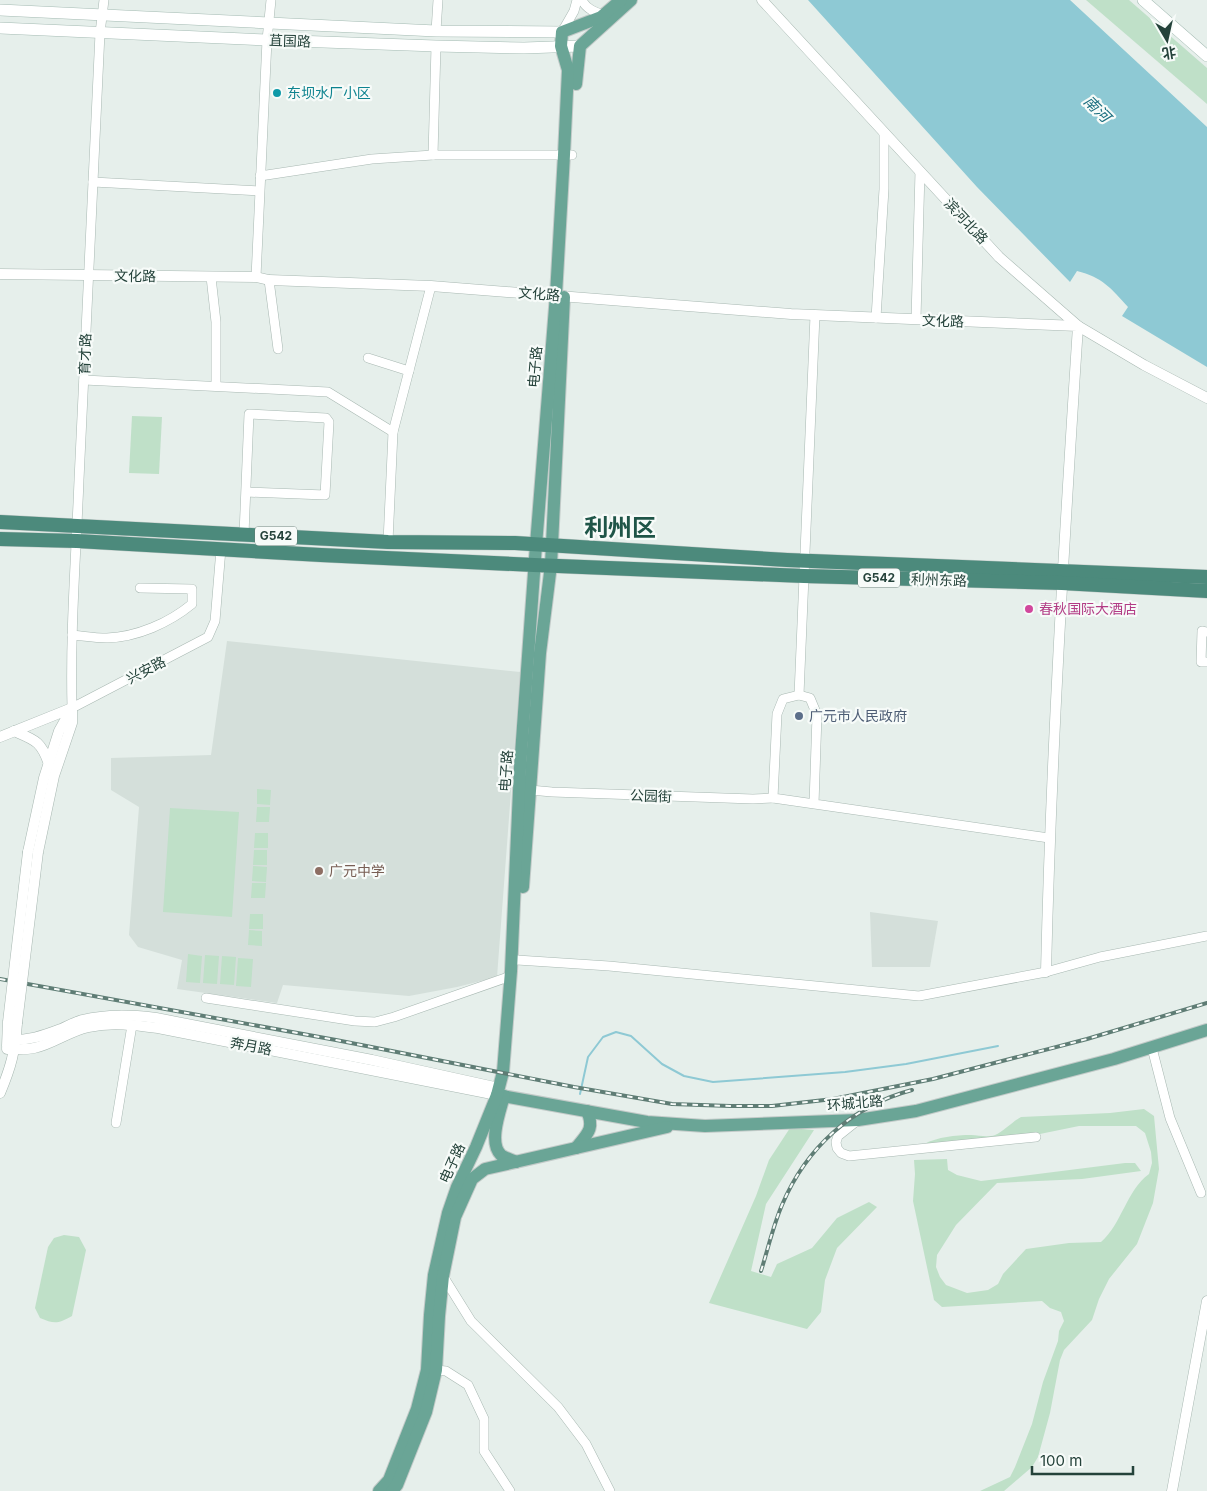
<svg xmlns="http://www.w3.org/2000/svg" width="1207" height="1491" font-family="Inter,'Noto Sans SC',sans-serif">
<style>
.built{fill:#d4dfda}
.green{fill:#bfe0c8}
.water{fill:#8ec9d4}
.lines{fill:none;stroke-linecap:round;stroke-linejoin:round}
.stream{stroke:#8ec9d4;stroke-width:2}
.minor-casing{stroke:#a8b8b2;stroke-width:10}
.tertiary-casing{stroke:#a8b8b2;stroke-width:11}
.secondary-casing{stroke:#a4bbb3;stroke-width:12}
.primary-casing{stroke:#c2cac8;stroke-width:14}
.trunk-casing{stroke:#c2cac8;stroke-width:15}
.minor{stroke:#fff;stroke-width:9}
.tertiary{stroke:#fff;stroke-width:10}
.secondary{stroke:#fff;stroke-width:11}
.primary{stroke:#6aa596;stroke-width:12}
.trunk{stroke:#4c8a7c;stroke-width:14}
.rail-casing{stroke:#5f7d75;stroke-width:4}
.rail{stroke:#f7fbf9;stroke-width:2;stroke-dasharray:5.5;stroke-linecap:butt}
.tertiary-bridge-casing{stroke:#a8b8b2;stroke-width:11;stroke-linecap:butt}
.tertiary-bridge{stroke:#fff;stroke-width:10}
.culture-dot{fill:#0f9aa8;stroke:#f7fbf9;stroke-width:2}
.hotel-dot{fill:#d1479c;stroke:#f7fbf9;stroke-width:2}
.service-dot{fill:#5c6f8a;stroke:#f7fbf9;stroke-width:2}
.education-dot{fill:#8d6e63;stroke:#f7fbf9;stroke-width:2}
.labels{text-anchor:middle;stroke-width:4.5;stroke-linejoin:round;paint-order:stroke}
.shield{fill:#f7fbf9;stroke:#637a73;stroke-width:1}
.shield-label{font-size:12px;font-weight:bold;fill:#24423a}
.street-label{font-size:14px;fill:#24423a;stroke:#f7fbf9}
.culture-label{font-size:14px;fill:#0d838f;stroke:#f7fbf9;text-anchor:start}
.hotel-label{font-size:14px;fill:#b23c85;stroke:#f7fbf9;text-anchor:start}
.service-label{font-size:14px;fill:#4e5e75;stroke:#f7fbf9;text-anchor:start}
.education-label{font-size:14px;fill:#785e54;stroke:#f7fbf9;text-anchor:start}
.water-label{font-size:15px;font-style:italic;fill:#1c6f80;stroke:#f7fbf9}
.town-label{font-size:24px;font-weight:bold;fill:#1f5548;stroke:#f7fbf9}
</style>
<rect width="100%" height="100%" fill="#e6efeb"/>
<g class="built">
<polygon points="227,641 520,672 497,977 457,987 409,996 283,985 277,1003 177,989 182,960 138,947 129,935 139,807 111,790 111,758 211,755"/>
<polygon points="870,912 938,921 930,967 872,967"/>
</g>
<g class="green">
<polygon points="1086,0 1129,0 1207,68 1207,104"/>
<polygon points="132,416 162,417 159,474 129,473"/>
<polygon points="257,789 271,790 270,805 257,804"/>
<polygon points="257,807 270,807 269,822 256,822"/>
<polygon points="170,808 239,812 232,917 163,912"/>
<polygon points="255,833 268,833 268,848 254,848"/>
<polygon points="254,850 267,850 267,865 253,865"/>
<polygon points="253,866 267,867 266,882 252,881"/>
<polygon points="252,883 266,883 265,898 251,898"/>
<polygon points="250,914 263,914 263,929 249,929"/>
<polygon points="249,930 262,931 262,946 248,945"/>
<polygon points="188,954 202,956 200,983 186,982"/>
<polygon points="205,955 219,956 217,984 203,983"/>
<polygon points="222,956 236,957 234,985 220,984"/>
<polygon points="238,958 253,959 251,987 236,986"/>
<path d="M1144 1109 1154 1116 1159 1169 1153 1203 1137 1244 1109 1279 1099 1299 1092 1320 1064 1350 1060 1360 1050 1413 1038 1457 1032 1467 1004 1491H980L1010 1477 1015 1467 1032 1424 1043 1382 1058 1341 1059 1331 1064 1321 1061 1312 1050 1308 1042 1301 942 1307 934 1300 913 1201 915 1174 914 1160 947 1159 948 1170 957 1175 981 1181 1125 1163H1135L1141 1171 1082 1179 997 1183 956 1225 937 1255 936 1267 940 1277 946 1285 967 1293 988 1290 998 1284 1003 1274 1026 1249 1069 1243 1101 1242C1122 1224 1126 1191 1149 1174L1152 1163 1151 1152 1145 1133 1136 1126H1079L1035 1135 924 1144C938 1137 955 1135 971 1135 979 1135 987 1138 995 1135 1003 1132 1012 1122 1021 1117L1110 1113Z"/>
<polygon points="790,1128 814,1130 766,1204 751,1271 771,1277 777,1264 812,1248 837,1218 869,1202 877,1207 837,1248 825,1280 821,1312 807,1329 709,1303 756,1196 769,1160"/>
<path d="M64 1235 79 1237 86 1250 72 1316C58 1324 54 1324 40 1318L35 1308 48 1247 54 1238Z"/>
</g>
<path class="water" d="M808 0H1070L1207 127V367L1122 316 1128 307C1111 288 1102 277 1077 271L1070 282 977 187Z"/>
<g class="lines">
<polyline class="stream" points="580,1094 588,1057 603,1037 616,1032 631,1036 662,1064 684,1076 713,1082 845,1072 906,1064 998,1046"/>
<defs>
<g id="minor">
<path d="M104 0 100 33 79 480C76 556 70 632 72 708L208 637 215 621 221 549"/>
<path d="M582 0C586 9 595 12 604 15"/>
<polyline points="436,31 438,0"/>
<polyline points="562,32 574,11 577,0"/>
<polyline points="433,155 436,46"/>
<polyline points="260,176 372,159 433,155 572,155"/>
<polyline points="93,182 259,191"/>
<polyline points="211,277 216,322 216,386"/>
<polyline points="256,277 267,40 271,0"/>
<polyline points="269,280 278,349"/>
<polyline points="876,318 884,189 884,132"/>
<polyline points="916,319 920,171"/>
<polyline points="368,358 409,371"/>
<polyline points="84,380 328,392 393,432"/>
<polyline points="244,534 249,414 326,418 329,422 325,495 246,492"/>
<polyline points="388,542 393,432 431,286"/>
<polyline points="1207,632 1202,631 1201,662 1207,662"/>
<path d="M72 635C83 636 95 638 107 638 137 637 169 623 192 604V589L140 588"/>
<polyline points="799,695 815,315"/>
<polyline points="530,790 552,792 753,799 773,798"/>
<polyline points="814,804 817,715 810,698 799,695 783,699 777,714 773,798 1049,838"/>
<polyline points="517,960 609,966 919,996 1046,972 1100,957 1207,936"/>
<polyline points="206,998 355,1021 375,1022 394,1017 511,976"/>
<polyline points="1152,1048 1170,1118 1201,1193"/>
<polyline points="858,1120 838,1136 836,1142 837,1148 841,1153 849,1156 1036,1137"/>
<polyline points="116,1123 132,1025"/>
<polyline points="443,1276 471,1321 558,1407 586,1444 610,1491"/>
<polyline points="436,1370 446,1371 468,1385 484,1419 484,1451 510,1491"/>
</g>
<g id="tertiary">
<polyline points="762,0 999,257 1078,326 1144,365 1207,398"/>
<path d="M0 274 256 277 269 280 431 286 791 314 1078 326C1064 542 1051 757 1046 972"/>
<path d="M14 731C35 740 41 741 49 764"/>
<polyline points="0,737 72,708"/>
<polyline points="28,852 44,778 59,731 72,708"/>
<polyline points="38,852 54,776 72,723 72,709"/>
<path d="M8 1040C27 1041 43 1036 61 1029 68 1026 75 1022 82 1020 108 1014 131 1015 156 1018L372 1060 499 1088"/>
<polyline points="7,1046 8,1022"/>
<path d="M7 1049C16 1049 25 1050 34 1048 53 1044 69 1031 88 1027 112 1022 135 1025 158 1028L497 1095"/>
<path d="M0 1093C11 1067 15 1052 17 1023"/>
<polyline points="1172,1491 1207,1301"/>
</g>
<g id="secondary">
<polyline points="1143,0 1207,56"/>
<polyline points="0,10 436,31 562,32"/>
<polyline points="0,28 267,40 436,46 524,48 580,46"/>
</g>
<g id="primary">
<polyline points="576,84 580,46 631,0"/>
<polyline points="523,887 540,653 551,565 564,297"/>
<polyline points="497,1095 647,1122 705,1126 858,1120 916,1111 1114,1059 1207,1030"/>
<path d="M504 1096C500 1111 488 1143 501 1155 505 1158 512 1160 516 1162"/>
<path d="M576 1148C587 1134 595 1129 587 1111"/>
<polyline points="379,1491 389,1480 417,1409 427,1370 430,1315 434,1275 448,1213 457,1187 476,1147 497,1095 503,1072 511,971 520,768 536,545 556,295 564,155 568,70 561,46 562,32 601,17 621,0"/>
<polyline points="392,1491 397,1485 426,1412 436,1370 439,1316 443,1276 455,1217 472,1179 485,1169 667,1127"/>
</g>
<g id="trunk">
<polyline points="0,522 388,542 515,543 787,560 1207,577"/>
<polyline points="0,539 77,541 321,555 534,565 804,576 1062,583 1207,591"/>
</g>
</defs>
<use href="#minor" class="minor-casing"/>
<use href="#tertiary" class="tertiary-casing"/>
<use href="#secondary" class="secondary-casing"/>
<use href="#primary" class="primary-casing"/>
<use href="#trunk" class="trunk-casing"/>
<use href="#minor" class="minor"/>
<use href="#tertiary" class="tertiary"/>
<use href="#secondary" class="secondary"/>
<use href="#primary" class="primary"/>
<use href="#trunk" class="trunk"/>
<defs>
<g id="rail">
<polyline points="0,979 336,1040 574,1087 672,1104 730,1106 772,1106 833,1099 933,1079 1087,1039 1207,1003"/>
<path d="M761 1271C768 1249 773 1226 782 1205 806 1148 852 1106 912 1090"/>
</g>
</defs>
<use href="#rail" class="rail-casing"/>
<use href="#rail" class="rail"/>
<defs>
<g id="tertiary-bridge">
<polyline points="8,1022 28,852"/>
<polyline points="17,1023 38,852"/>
</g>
</defs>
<use href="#tertiary-bridge" class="tertiary-bridge-casing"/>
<use href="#tertiary-bridge" class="tertiary-bridge"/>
</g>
<circle class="culture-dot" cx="277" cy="93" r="5"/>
<circle class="hotel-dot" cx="1029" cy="609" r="5"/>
<circle class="service-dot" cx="799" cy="716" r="5"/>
<circle class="education-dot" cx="319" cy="871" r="5"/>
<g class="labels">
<g class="shield">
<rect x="255" y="526.5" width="42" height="19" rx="4"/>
<rect x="858" y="568.5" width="42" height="19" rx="4"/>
</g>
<g class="shield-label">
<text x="276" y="540">G542</text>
<text x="879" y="582">G542</text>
</g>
<g class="street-label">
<text transform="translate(290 41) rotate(2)" y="5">苴国路</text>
<text transform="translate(966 221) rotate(47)" y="5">滨河北路</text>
<text transform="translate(135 276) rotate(1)" y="5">文化路</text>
<text transform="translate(539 294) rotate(4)" y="5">文化路</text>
<text transform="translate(943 321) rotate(2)" y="5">文化路</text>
<text transform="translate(85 354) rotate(-88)" y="5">育才路</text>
<text transform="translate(535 367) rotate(-85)" y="5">电子路</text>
<text transform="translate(939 580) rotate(2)" y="5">利州东路</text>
<text transform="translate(146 670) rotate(-28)" y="5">兴安路</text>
<text transform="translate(506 771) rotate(-86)" y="5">电子路</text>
<text transform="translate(651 796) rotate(2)" y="5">公园街</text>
<text transform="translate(251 1046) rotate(11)" y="5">奔月路</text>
<text transform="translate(855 1103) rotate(-5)" y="5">环城北路</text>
<text transform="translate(452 1163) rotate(-66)" y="5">电子路</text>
</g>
<g class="culture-label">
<text x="287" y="98">东坝水厂小区</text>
</g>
<g class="hotel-label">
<text x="1039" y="614">春秋国际大酒店</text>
</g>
<g class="service-label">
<text x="809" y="721">广元市人民政府</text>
</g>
<g class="education-label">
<text x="329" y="876">广元中学</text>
</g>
<g class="water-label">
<text transform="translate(1097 109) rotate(45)" y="5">南河</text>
</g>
<g class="town-label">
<text x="620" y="536">利州区</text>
</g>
</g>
<g transform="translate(1167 40) rotate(171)" stroke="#f7fbf9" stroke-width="4" paint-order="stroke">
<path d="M0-4L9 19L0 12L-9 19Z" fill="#24423a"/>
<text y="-8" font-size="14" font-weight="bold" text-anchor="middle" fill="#24423a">北</text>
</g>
<path d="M1032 1466v8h101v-8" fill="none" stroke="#24423a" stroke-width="2.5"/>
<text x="1040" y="1466" font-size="15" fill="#24423a" stroke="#f7fbf9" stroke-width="4" paint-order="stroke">100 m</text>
</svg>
